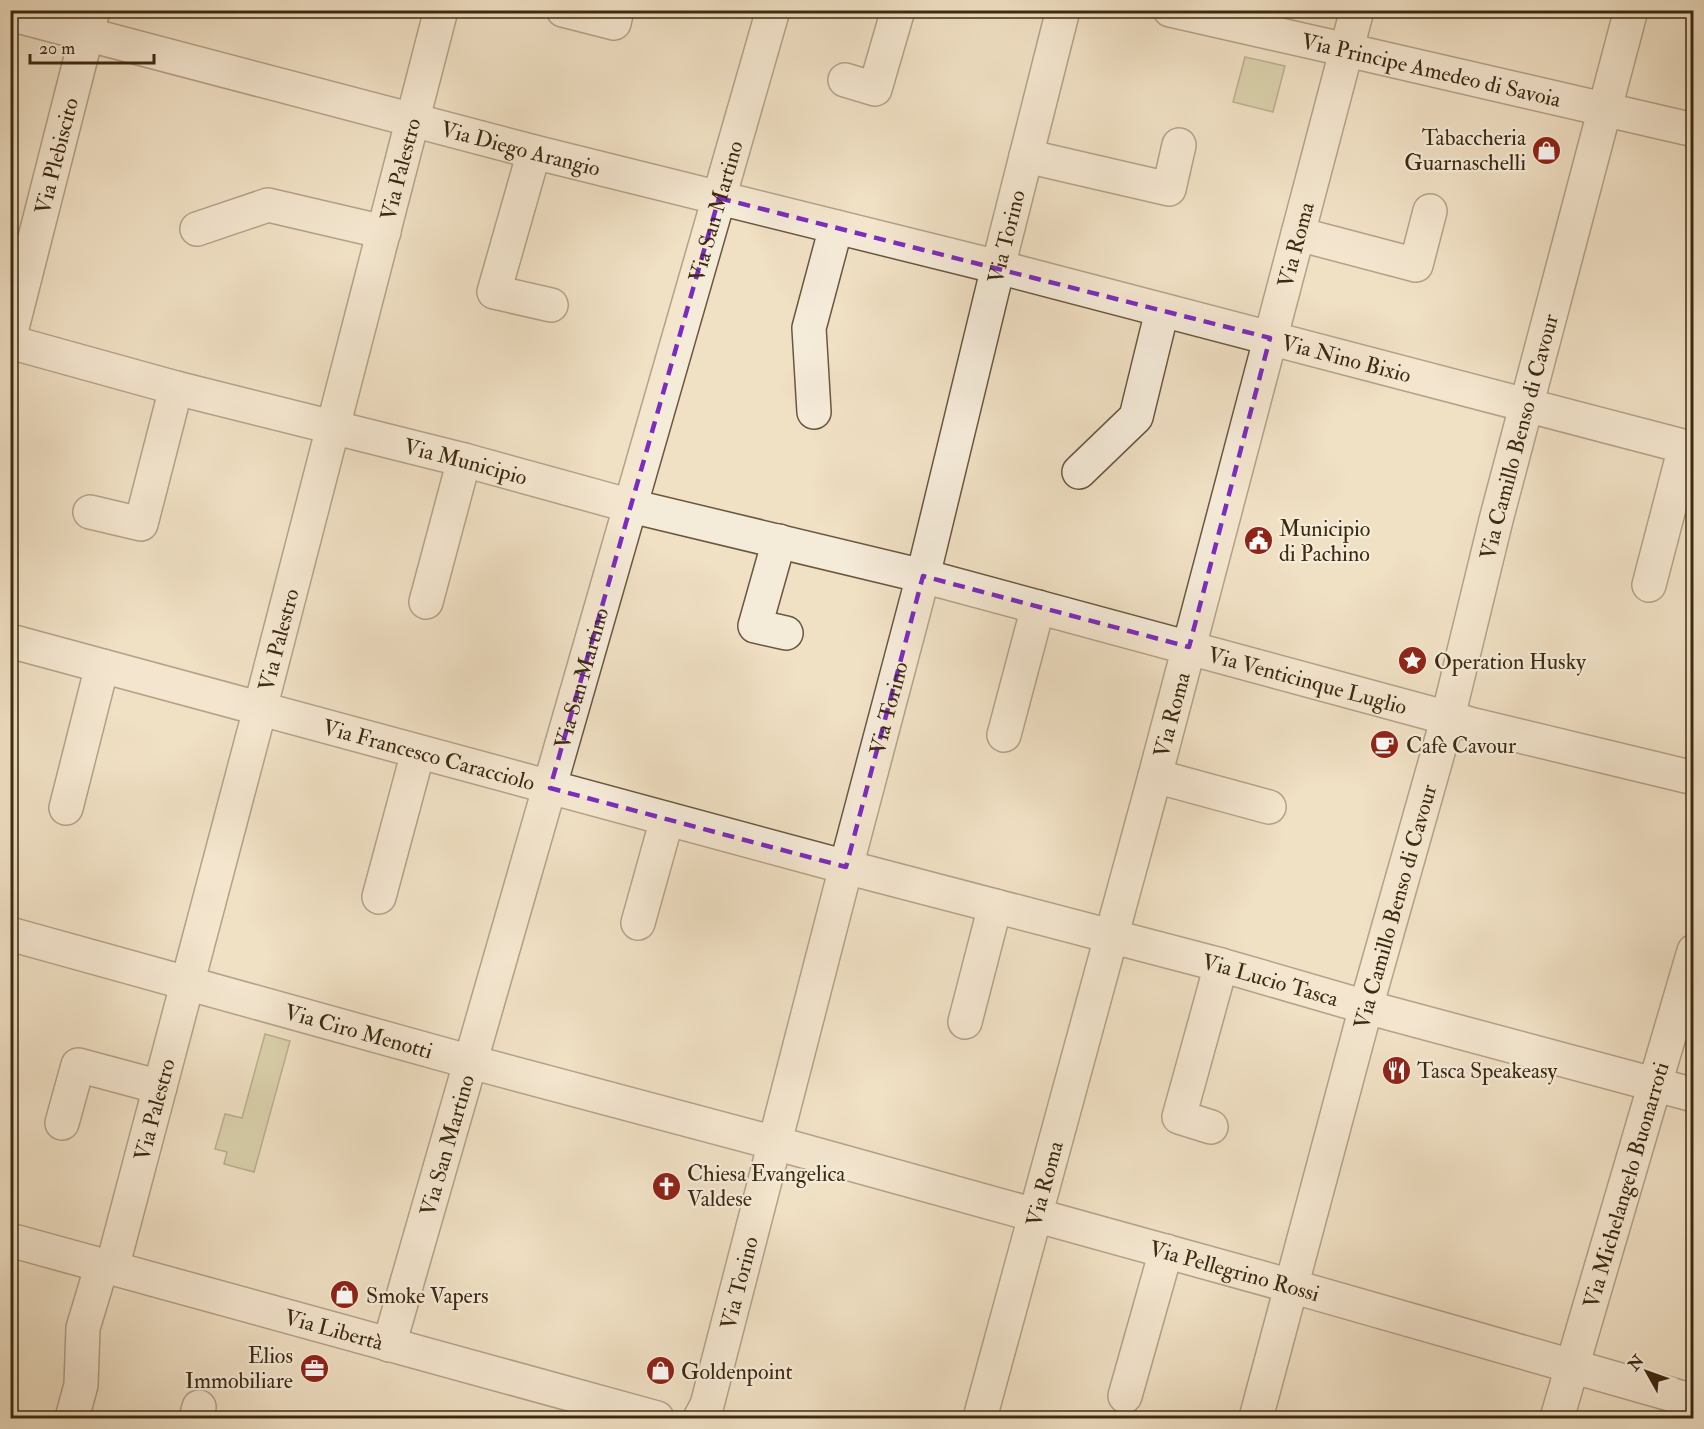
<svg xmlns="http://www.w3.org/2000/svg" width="1704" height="1429" font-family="'IM FELL Double Pica',serif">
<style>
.green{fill:#bec191;stroke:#7d7651;stroke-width:1.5}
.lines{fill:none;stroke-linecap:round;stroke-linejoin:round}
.minor-casing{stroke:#69583e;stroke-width:36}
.minor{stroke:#f5ebd9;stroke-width:33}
.marked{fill:none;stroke:#7b2cbf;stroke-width:4.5;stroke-dasharray:12 8;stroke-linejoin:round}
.labels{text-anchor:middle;stroke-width:4.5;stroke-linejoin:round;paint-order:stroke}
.street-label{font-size:22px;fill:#3c2a11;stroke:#f5ebd9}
.poi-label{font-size:22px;fill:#3c2a11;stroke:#f5ebd9;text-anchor:start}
</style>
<rect width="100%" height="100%" fill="#f0e0c4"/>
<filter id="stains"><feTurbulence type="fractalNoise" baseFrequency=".00333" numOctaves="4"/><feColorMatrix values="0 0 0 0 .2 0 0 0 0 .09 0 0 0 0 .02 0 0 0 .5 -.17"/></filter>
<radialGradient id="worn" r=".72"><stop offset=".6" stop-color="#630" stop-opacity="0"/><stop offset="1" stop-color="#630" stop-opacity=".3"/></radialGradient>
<g class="green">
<polygon points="1245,57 1285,66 1273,112 1233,102"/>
<polygon points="265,1034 290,1041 254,1172 224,1164 227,1152 215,1149 225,1114 242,1118"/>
</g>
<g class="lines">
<defs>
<g id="minor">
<polyline points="563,10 614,23 617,10"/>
<path id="s1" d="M1170 10 1347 50 1694 130"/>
<path id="s2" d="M10 14 534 152 998 267 1694 449"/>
<polyline points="845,80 875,89 898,10"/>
<polyline points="534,152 494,292 551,305"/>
<polyline points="1026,156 1169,189 1179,145"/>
<polyline points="197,229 268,205 384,232"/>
<polyline points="1298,234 1416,265 1430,211"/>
<path id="s3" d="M10 336 93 10"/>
<path id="s4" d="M10 342 176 388 464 460 631 506 923 576 1470 724 1694 778"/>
<polyline points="814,412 809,328 836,227"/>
<polyline points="1079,472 1136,417 1162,311"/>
<polyline points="90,512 141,524 176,388"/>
<polyline points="779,541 755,626 786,633"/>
<polyline points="1649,585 1685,447"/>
<polyline points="426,602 464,460"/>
<path id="s5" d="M10 641 846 867 1221 965 1366 1007 1694 1095"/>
<polyline points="1004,735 1038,607"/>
<polyline points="1155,776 1269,807"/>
<polyline points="66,808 102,666"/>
<polyline points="379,897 418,752"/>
<polyline points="638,923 667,819"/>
<path id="s6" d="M10 934 471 1062 775 1143 1291 1286 1694 1401"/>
<polyline points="965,1022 995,906"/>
<polyline points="62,1123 78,1065 160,1087"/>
<polyline points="1211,1127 1179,1117 1221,965"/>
<path id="s7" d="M10 1240 657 1418"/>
<path id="s8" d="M112 1268 260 709 441 10"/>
<path id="s9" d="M389 1345 773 10"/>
<polyline points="1125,1396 1166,1251"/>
<polyline points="72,1418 81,1385 83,1328 102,1265"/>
<polyline points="196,1418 199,1407"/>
<path id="s10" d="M700 1418 707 1405 846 867 923 576 998 267 1063 10"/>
<path id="s11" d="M980 1418 1155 776 1357 10"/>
<path id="s12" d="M1256 1418 1366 1007 1448 717 1496 520 1631 10"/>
<path id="s13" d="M1557 1418 1694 951"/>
</g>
</defs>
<use href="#minor" class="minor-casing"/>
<use href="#minor" class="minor"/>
</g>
<path d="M0 0H1704V1429H0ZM719 198 1270 338 1189 647 923 576 846 867 550 788Z" fill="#f0e0c4" fill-opacity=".55" fill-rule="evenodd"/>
<path class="marked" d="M719 198 1270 338 1189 647 923 576 846 867 550 788Z"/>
<defs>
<symbol id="shop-disc" viewBox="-11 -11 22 22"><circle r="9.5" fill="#8f2418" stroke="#f5ebd9"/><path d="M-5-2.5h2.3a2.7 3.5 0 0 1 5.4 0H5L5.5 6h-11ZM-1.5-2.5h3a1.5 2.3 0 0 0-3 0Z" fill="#fff"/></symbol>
<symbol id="civic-disc" viewBox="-11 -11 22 22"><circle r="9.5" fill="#8f2418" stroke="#f5ebd9"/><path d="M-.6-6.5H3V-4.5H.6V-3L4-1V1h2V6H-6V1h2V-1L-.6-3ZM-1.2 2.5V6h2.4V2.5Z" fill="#fff"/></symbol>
<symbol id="sight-disc" viewBox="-11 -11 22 22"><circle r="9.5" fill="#8f2418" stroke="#f5ebd9"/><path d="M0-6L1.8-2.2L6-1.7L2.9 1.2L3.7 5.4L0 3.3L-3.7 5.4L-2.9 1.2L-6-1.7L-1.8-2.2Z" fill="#fff"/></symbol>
<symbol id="cafe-disc" viewBox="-11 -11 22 22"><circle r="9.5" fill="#8f2418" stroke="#f5ebd9"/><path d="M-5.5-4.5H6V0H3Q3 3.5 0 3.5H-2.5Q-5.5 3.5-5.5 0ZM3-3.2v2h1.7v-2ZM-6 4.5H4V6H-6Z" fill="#fff"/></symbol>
<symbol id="restaurant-disc" viewBox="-11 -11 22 22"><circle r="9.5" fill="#8f2418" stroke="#f5ebd9"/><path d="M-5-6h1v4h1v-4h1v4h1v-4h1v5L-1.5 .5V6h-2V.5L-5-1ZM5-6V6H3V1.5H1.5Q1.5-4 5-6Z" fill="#fff"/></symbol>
<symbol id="church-disc" viewBox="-11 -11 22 22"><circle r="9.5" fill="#8f2418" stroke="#f5ebd9"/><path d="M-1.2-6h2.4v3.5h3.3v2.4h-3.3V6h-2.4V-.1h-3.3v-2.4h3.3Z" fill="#fff"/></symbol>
<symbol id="office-disc" viewBox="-11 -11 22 22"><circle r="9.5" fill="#8f2418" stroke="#f5ebd9"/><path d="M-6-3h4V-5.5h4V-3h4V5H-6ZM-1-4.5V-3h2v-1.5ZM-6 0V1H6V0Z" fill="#fff"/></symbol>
</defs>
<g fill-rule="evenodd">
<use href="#shop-disc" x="1530" y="134" width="33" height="33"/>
<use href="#civic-disc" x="1242" y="524" width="33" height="33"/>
<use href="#sight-disc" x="1396" y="644" width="33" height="33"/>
<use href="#cafe-disc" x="1368" y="728" width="33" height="33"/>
<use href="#restaurant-disc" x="1380" y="1054" width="33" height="33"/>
<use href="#church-disc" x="650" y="1170" width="33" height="33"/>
<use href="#shop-disc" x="328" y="1278" width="33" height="33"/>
<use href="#office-disc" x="298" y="1352" width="33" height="33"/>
<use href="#shop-disc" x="644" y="1354" width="33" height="33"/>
</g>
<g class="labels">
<g class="street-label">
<text dy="8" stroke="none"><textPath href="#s1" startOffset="268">Via Principe Amedeo di Savoia</textPath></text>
<text dy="8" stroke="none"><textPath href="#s2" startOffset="528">Via Diego Arangio</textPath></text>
<text dy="8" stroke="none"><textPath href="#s3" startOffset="186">Via Plebiscito</textPath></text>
<text dy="8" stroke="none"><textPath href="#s8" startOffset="1136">Via Palestro</textPath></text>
<text dy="8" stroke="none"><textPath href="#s9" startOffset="1180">Via San Martino</textPath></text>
<text dy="8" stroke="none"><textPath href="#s10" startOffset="1221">Via Torino</textPath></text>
<text dy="8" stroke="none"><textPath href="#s11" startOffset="1215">Via Roma</textPath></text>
<text dy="8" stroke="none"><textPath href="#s2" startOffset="1380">Via Nino Bixio</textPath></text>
<text dy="8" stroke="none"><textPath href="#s12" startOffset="1016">Via Camillo Benso di Cavour</textPath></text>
<text dy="8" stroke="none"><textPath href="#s4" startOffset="471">Via Municipio</textPath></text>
<text dy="8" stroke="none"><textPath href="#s8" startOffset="650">Via Palestro</textPath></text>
<text dy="8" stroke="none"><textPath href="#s9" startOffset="694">Via San Martino</textPath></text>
<text dy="8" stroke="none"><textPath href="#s4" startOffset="1341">Via Venticinque Luglio</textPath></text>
<text dy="8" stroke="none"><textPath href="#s10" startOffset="735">Via Torino</textPath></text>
<text dy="8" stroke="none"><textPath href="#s11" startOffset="729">Via Roma</textPath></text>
<text dy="8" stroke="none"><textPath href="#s5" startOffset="434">Via Francesco Caracciolo</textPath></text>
<text dy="8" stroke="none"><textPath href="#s12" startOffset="530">Via Camillo Benso di Cavour</textPath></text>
<text dy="8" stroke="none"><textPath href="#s5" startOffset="1305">Via Lucio Tasca</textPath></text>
<text dy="8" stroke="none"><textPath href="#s6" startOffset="362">Via Ciro Menotti</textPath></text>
<text dy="8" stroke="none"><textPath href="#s8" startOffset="164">Via Palestro</textPath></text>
<text dy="8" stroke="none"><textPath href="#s9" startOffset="208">Via San Martino</textPath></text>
<text dy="8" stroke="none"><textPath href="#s11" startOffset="243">Via Roma</textPath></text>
<text dy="8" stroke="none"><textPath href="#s13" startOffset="243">Via Michelangelo Buonarroti</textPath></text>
<text dy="8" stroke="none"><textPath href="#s6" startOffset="1270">Via Pellegrino Rossi</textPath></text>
<text dy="8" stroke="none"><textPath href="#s10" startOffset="141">Via Torino</textPath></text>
<text dy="8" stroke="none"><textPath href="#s7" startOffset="336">Via Libertà</textPath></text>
</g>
<g class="poi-label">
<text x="1526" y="145" text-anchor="end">Tabaccheria<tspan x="1526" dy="25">Guarnaschelli</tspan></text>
<text x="1279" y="536">Municipio<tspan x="1279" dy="25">di Pachino</tspan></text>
<text x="1434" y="669">Operation Husky</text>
<text x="1406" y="753">Cafè Cavour</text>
<text x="1417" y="1078">Tasca Speakeasy</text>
<text x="687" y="1181">Chiesa Evangelica<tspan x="687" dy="25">Valdese</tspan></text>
<text x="366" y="1303">Smoke Vapers</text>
<text x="293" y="1363" text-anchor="end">Elios<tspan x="293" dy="25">Immobiliare</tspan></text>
<text x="681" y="1379">Goldenpoint</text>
</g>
</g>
<rect width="1704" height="1429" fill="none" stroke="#f0e0c4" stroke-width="36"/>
<rect x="12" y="12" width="1680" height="1405" fill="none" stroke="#3c2a11" stroke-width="3"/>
<rect x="18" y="18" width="1668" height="1393" fill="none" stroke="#3c2a11" stroke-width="1.5"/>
<g transform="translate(1647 1372) rotate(310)" stroke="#f5ebd9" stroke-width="4.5" paint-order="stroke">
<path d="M0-4.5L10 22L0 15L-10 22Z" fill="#3c2a11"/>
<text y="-9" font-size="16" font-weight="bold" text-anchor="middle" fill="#3c2a11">N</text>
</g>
<path d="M30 54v9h124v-9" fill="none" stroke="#3c2a11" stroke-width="3"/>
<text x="39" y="54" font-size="18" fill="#3c2a11" stroke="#f5ebd9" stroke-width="4.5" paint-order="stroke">20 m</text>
<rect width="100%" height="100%" filter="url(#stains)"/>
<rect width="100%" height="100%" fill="url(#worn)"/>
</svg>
